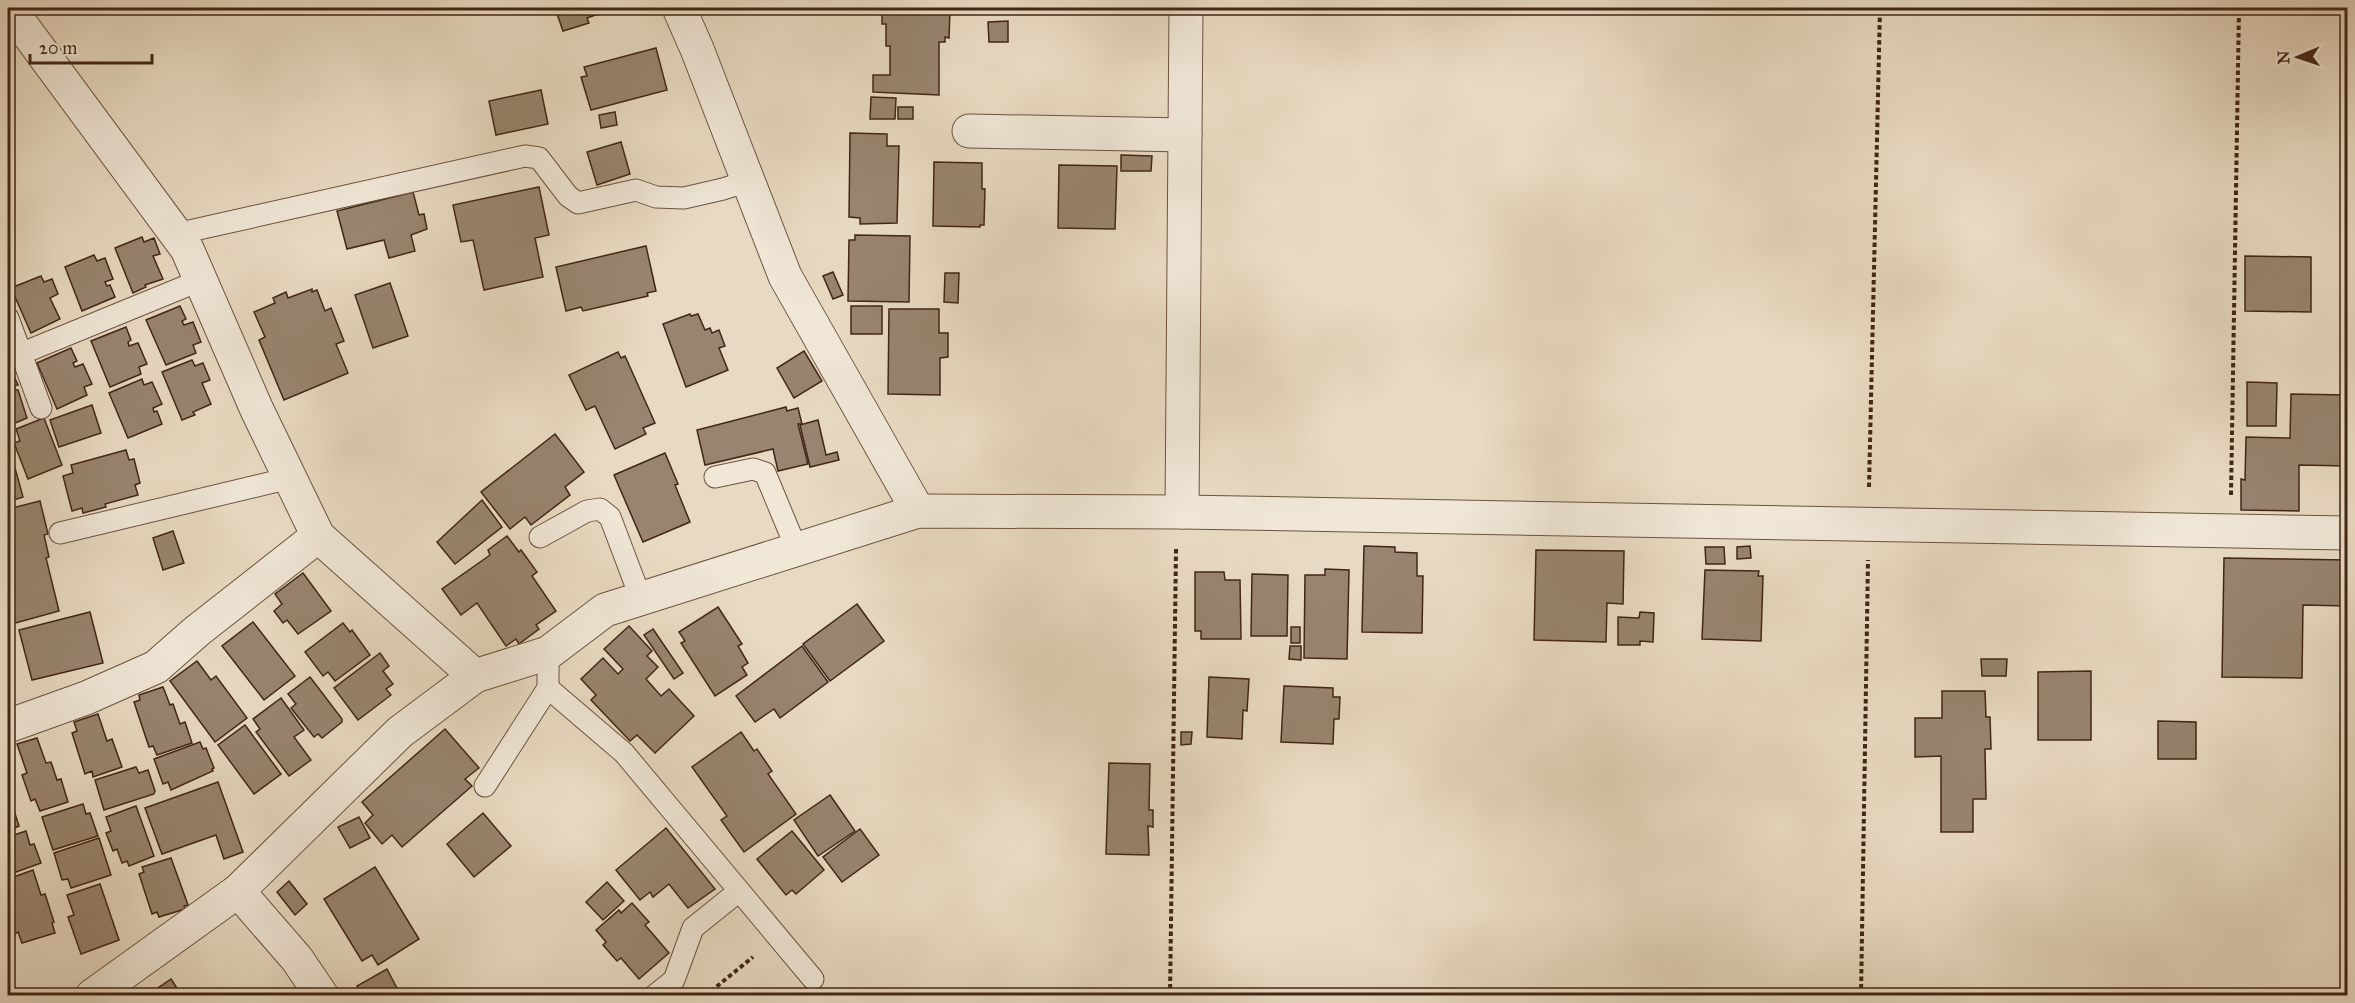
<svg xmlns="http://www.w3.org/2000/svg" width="2355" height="1003" font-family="'IM FELL Great Primer',serif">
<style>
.building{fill:#98846f;stroke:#422616;stroke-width:1.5}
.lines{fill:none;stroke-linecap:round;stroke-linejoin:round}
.lane-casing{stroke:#6c5341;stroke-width:23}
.street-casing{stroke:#6c5341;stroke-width:35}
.path{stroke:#422616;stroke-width:4;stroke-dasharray:4.5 3;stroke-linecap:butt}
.lane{stroke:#f0e7d7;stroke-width:21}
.street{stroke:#f0e7d7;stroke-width:33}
</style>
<rect width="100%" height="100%" fill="#e8dac2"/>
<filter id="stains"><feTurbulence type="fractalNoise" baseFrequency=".00333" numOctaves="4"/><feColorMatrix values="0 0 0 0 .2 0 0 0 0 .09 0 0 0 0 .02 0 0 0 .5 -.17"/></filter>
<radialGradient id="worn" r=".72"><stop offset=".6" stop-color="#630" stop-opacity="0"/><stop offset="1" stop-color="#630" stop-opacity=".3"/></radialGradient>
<g class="building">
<polygon points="555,8 603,8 604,12 587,18 589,23 563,31"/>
<polygon points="882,8 946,8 946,10 950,10 949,38 945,37 945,42 939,42 939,95 873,92 873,75 890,75 890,46 886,46 886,24 882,24"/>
<polygon points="1008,21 1008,42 989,42 988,22"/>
<polygon points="656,48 667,90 591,110 581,77 587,76 584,67"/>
<polygon points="541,90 548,124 496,135 489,101"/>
<polygon points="871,97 896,98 895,119 870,119"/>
<rect x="898" y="107" width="15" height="12"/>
<polygon points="615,112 617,125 601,128 599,115"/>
<polygon points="850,133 887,134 887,146 899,146 897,223 860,224 860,218 849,217"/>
<polygon points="621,142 630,174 597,185 587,152"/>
<polygon points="1121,155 1152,156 1151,171 1121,171"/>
<polygon points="934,162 982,163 982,189 985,189 984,225 980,225 980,227 933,226"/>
<polygon points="1059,165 1117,166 1115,229 1058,228"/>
<polygon points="539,187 549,235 535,238 543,277 484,290 473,240 461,242 453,205"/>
<polygon points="413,192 419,215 424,214 427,229 411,235 415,251 389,258 384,240 347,249 337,211"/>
<polygon points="855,235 910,236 909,302 848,301 849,240 855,240"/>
<polygon points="142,237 144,242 154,238 160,254 153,256 163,279 145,285 146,287 133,293 115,248"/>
<polygon points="646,246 656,291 647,293 648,296 583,311 581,307 566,311 556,267"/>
<polygon points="94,255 97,261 105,258 113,279 105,282 107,286 110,285 115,297 82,311 65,267"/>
<polygon points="2245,256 2311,257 2311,312 2245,311"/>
<polygon points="833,272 843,295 833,299 823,276"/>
<polygon points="945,273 959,273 958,303 944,302"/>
<polygon points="41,276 44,282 52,279 58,294 50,298 60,319 31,333 11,288"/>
<polygon points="390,283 408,336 373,348 355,295"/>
<polygon points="312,289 312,292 317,290 325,311 331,308 344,341 336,344 348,373 284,400 259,340 265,337 254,312 275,303 273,298 286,292 288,298"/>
<polygon points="180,306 186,319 182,321 184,325 193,322 201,342 193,345 196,353 166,365 146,320"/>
<rect x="851" y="306" width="31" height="28"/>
<polygon points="889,309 939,309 939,333 948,333 948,357 940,358 940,395 888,394"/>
<polygon points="690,314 691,316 698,314 705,330 710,328 712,333 719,330 725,346 719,348 728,370 686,387 663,324"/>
<polygon points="126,327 131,340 128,342 129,346 138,343 147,364 139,367 141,374 110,387 91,341"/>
<polygon points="71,348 77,361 73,363 75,367 83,364 92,384 84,387 87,395 57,409 37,363"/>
<polygon points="804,351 822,381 794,398 777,368"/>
<polygon points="618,352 621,358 625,356 655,423 643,428 646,434 615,449 595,406 586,410 569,375"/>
<polygon points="192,360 195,366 203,363 210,380 202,383 211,404 193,412 195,415 182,420 162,372"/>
<polygon points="12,372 18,385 14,386 16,390 18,390 27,418 8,426 8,374"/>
<polygon points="142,379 144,385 152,382 162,404 153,408 154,412 157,411 162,424 128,438 109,393"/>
<polygon points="2247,382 2277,383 2276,426 2247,426"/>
<polygon points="2291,394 2348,395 2348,466 2299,465 2299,511 2241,510 2241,479 2245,480 2246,437 2290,438"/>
<polygon points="92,405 101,433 59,447 50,420"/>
<polygon points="786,407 787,411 798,408 802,424 798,424 808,464 778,471 773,449 705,465 697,430"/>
<polygon points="44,418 62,465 28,479 14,443 20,441 16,429"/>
<polygon points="818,420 826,455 837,452 839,460 810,467 800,425"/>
<polygon points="555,434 584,472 565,487 570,495 531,525 525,517 510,529 481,492"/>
<polygon points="126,450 129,460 134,459 140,483 135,485 138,495 105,504 106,507 83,513 82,508 72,511 63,476 73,473 71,465"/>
<polygon points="665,453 678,484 675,485 690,522 643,542 614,475"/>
<polygon points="15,468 23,497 8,502 8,470"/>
<polygon points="482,500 502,527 455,564 437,542"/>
<polygon points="40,501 48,534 44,535 49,557 46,558 59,611 8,625 8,509"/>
<polygon points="173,531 184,563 163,570 153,538"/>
<polygon points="507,536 519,552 521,550 537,572 532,576 556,611 536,625 539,629 519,644 516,639 506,646 477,603 461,615 442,589 490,555 488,550"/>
<polygon points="1364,546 1395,547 1395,552 1417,553 1417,576 1423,576 1422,633 1362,632"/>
<polygon points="1750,546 1751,558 1737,559 1737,547"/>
<polygon points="1705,547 1724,547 1725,564 1706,564"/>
<polygon points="1536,550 1624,551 1623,604 1607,603 1606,642 1534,640"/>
<polygon points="2224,558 2348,560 2348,606 2303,605 2302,678 2222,677"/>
<polygon points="1325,569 1349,570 1347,659 1304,658 1305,575 1325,575"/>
<polygon points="1705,570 1759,571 1758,576 1763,576 1761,641 1702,639"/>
<polygon points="1195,572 1224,572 1225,580 1240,580 1241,639 1201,639 1201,631 1195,631"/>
<polygon points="303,573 331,611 298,634 287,620 283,623 274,611 282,604 275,594"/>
<polygon points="1252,574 1288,575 1287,636 1251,636"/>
<polygon points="857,604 884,641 830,681 803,644"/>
<polygon points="718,607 742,644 738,646 748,663 742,667 747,675 715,696 681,643 685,641 679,632"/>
<polygon points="90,612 103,663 32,680 19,630"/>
<polygon points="1640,612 1654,613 1653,642 1640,641 1640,645 1618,645 1618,617 1639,618"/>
<polygon points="253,622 295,676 264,700 222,646"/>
<polygon points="343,623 350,632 352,630 370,655 335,681 328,672 323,676 305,652"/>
<polygon points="629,626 652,651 647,656 658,667 646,679 661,696 669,689 694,716 655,753 637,735 630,741 591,700 596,695 581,679 603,658 618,674 623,669 604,649"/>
<rect x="1291" y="627" width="9" height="16"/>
<polygon points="653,629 683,673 674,679 644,635"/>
<polygon points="802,646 828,682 780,718 774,709 755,722 736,696"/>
<polygon points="1290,646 1301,646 1301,660 1289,659"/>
<polygon points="380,653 389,666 383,671 393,684 386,689 391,695 358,720 334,688"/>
<polygon points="1981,659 2007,659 2006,676 1982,676"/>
<polygon points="197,661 211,680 216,676 247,718 215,742 170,681"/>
<polygon points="2091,671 2091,740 2038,740 2038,672"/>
<polygon points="310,677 342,719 342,722 322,738 318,734 314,737 291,708 296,704 288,694"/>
<polygon points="1209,677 1249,679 1247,711 1243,710 1242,739 1207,737"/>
<polygon points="1284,686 1333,688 1333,697 1340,697 1339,719 1334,719 1333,744 1281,742"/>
<polygon points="163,687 170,705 173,704 180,724 185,722 192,743 157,755 153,746 149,747 134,702 140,700 139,695"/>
<polygon points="1942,691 1985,691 1986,717 1990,717 1991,749 1985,749 1986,799 1973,799 1973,832 1941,832 1941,756 1915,757 1915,718 1942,718"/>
<polygon points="281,698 304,730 294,737 311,760 289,776 256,732 260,729 253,719"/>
<polygon points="98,714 107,741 112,739 122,767 93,777 92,771 85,774 72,733 77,731 74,722"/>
<polygon points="2158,721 2196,722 2196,759 2158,759"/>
<polygon points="245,725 281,774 254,794 218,745"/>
<polygon points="445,729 479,768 465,779 472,786 402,847 392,835 382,844 365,823 373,815 362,802"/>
<polygon points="741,732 754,751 757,749 772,771 768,774 796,814 744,852 721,820 727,816 692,767"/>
<polygon points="1181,732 1192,732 1191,744 1181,745"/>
<polygon points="37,738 46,763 51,762 57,780 61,779 68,802 40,811 35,799 31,801 22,775 27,773 17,744"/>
<polygon points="200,742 203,749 206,748 214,768 212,769 213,771 171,790 168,782 163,784 154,759"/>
<polygon points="1109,763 1150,764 1149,810 1153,810 1153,827 1148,826 1149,855 1106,854"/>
<polygon points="136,767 139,773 148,770 155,791 154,794 104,810 95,780"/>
<polygon points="218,782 243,852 224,859 216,835 162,854 145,808"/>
<polygon points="8,792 19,826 8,831"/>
<polygon points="830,795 855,831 818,856 794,820"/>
<polygon points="83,804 86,814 90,813 98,836 53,850 42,817"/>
<polygon points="136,806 154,856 129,866 127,861 122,863 117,849 113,851 106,833 111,831 106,817"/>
<polygon points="483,813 511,846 474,877 447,844"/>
<polygon points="359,817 370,838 350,848 338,827"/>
<polygon points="666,828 715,889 688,908 669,884 653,897 650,892 640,900 616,870"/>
<polygon points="860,829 879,855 842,882 823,857"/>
<polygon points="26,831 30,845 34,844 41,863 8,875 8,837"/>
<polygon points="792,831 824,870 796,894 792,890 786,895 757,859"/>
<polygon points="99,838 111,875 71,888 68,879 62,880 54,853"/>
<polygon points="171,858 188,905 184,906 185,909 159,917 157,912 152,914 139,874 144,872 142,867"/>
<polygon points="375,867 419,939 378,965 372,955 362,961 324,899"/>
<polygon points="33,870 41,895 45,894 54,922 52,923 55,933 22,943 18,932 15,934 8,912 13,909 8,894 8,890 11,888 8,879"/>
<polygon points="289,881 307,904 295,915 277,892"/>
<polygon points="607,882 624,901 603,920 586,902"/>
<polygon points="100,884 119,940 81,954 68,917 74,915 67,895"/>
<polygon points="632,903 649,922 645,925 669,953 639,979 621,958 617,961 603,945 606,942 596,930 619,910 621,913"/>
<polygon points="387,969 401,996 362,996 357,986"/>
<polygon points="171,979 182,996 146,996"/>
</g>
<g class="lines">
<defs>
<g id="lane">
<polyline points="176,234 525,156 539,158 568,196 578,203 636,190 656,197 684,198 723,189 748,181"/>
<polyline points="8,318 41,408"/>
<polyline points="8,359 201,280"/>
<polyline points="715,477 753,469 765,473 797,550"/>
<polyline points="60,533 290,478"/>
<polyline points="540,537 587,511 600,509 610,517 641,599"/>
<polyline points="548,688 624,753 813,979"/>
<polyline points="485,786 548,688 548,653"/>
<polyline points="654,996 674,980 693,928 739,891"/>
</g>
<g id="street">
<polyline points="9,8 187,249 257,410 318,536 475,676"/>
<polyline points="679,8 697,49 785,276 918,511"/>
<polyline points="969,131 1185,135"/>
<polyline points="1182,512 1186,8"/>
<polyline points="8,726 86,698 156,667 197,631 318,536"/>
<polyline points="238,891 297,959 322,996"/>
<polyline points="92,996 238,891 400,732 475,676 548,653 605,610 918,511 1182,512 2348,533"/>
</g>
</defs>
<use href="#lane" class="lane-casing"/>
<use href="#street" class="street-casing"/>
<g class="path">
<polyline points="1869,487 1880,8"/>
<polyline points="2231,495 2239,8"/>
<polyline points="705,996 753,957"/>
<polyline points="1170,996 1176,549"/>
<polyline points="1861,996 1868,560"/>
</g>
<use href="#lane" class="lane"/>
<use href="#street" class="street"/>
</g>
<rect width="2355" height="1003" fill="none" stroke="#e8dac2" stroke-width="30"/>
<rect x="9" y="9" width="2337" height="985" fill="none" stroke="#422616" stroke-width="3"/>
<rect x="15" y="15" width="2325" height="973" fill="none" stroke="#422616" stroke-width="1.5"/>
<g transform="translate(2298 57) rotate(268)" stroke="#f0e7d7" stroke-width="4.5" paint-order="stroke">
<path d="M0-4.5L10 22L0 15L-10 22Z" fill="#422616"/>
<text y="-9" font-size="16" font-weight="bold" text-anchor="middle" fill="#422616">N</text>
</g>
<path d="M30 54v9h122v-9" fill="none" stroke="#422616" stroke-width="3"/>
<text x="39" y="54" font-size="18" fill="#422616" stroke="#f0e7d7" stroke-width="4.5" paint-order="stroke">20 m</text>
<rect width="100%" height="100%" filter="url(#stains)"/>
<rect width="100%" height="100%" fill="url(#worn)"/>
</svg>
